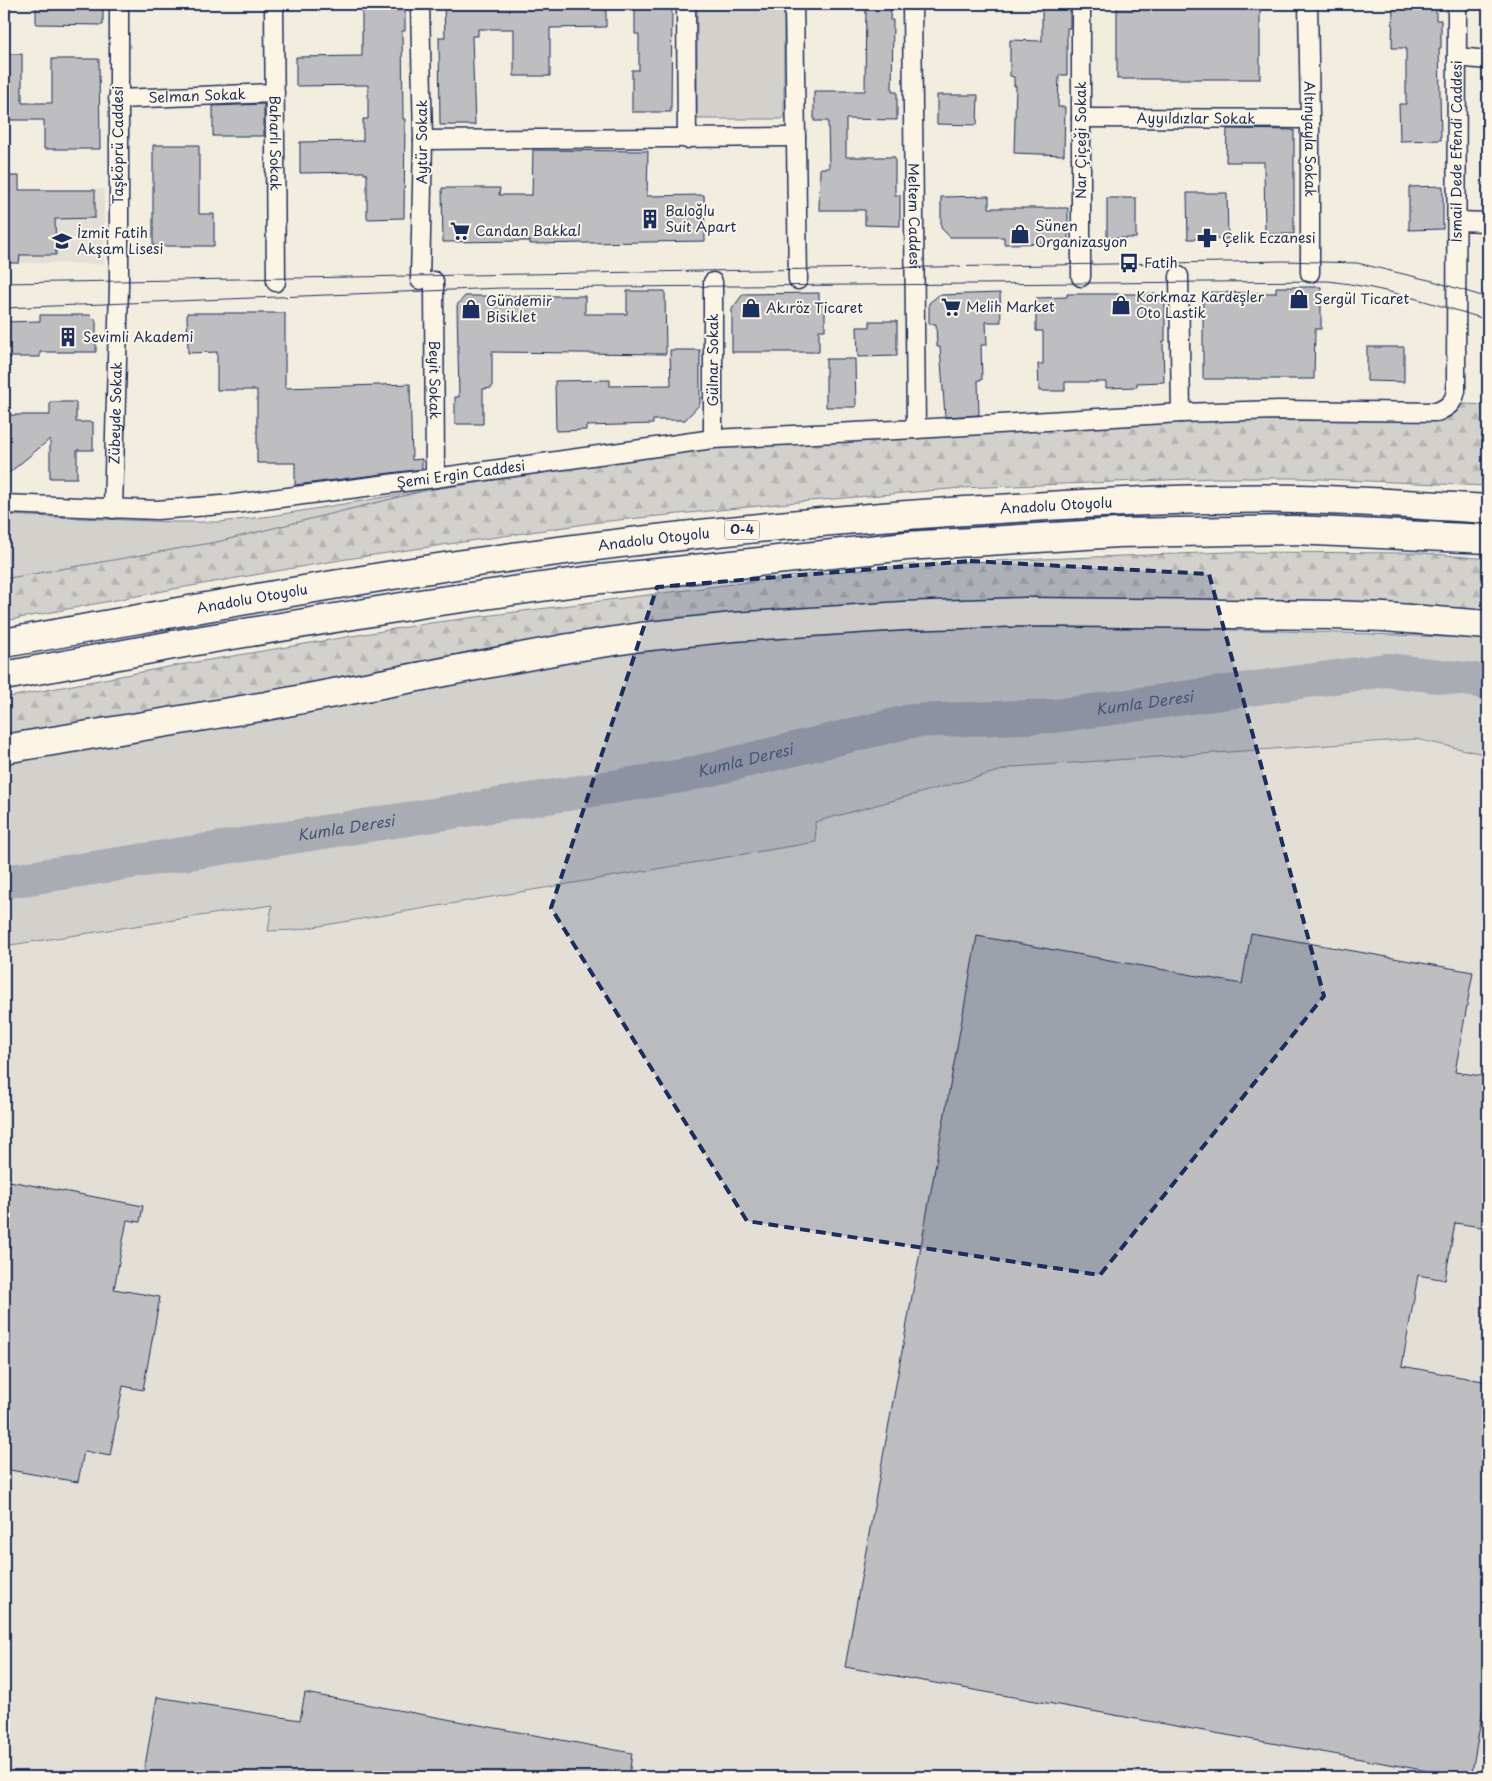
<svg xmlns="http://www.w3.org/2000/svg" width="1492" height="1781" font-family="'Playpen Sans',sans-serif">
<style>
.built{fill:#e3dfd6}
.green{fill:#d3d1cc;stroke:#778095}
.forest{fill:url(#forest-firs);stroke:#778095}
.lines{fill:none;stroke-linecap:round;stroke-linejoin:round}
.river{stroke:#a9acb3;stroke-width:34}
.building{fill:#bebec0;stroke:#1b2f5e}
.minor-casing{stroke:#1b2f5e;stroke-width:21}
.primary-casing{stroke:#1b2f5e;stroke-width:31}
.motorway-casing{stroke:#1b2f5e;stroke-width:31}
.minor{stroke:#fcf5e5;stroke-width:18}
.primary{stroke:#fcf5e5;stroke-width:28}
.motorway{stroke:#fcf5e5;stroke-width:28}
.tram{stroke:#1b2f5e;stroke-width:1}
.marked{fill:#1b2f5e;fill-opacity:0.2;stroke:#1b2f5e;stroke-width:4;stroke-dasharray:10 6;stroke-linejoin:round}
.labels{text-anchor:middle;stroke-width:4;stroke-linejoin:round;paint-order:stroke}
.shield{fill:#fcf5e5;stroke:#5e6a86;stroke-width:1}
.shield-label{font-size:12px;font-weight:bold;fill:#1b2f5e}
.street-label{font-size:14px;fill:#1b2f5e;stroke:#fcf5e5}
.poi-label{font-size:14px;fill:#1b2f5e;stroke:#fcf5e5;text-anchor:start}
.water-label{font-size:15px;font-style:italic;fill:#465478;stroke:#fcf5e5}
</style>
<defs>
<pattern id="forest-firs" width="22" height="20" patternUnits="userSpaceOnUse" patternTransform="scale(1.25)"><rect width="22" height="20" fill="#d3d1cc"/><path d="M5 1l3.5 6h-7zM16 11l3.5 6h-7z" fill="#b5b4b2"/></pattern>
</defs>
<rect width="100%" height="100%" fill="#f3ede0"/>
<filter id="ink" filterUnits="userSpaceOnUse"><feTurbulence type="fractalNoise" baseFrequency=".02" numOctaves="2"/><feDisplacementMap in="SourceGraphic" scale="10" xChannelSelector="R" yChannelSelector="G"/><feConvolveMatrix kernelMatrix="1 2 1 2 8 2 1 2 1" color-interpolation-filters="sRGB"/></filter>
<g filter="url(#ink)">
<g class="built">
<polygon points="104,189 104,264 19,263 19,190"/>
<polygon points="1416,739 1488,755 1488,1777 4,1777 4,946 272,904 296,930 816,842 815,822 1014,767"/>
</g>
<g class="green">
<rect x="697" y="4" width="87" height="115"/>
<polygon points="428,490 217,542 4,579 4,515 175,522 220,522 271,516"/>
<path d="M1050 627C1196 628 1342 632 1488 639V755L1416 739 1014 767 815 822 816 842 296 930 268 931 272 905 4 946V763L242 724 580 659 730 641 947 628Z"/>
</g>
<g class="forest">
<polygon points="1463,404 1488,405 1488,486 1297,478 1215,478 962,488 798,502 599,522 340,560 174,589 4,621 4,579 217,542 428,490 712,448 1180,420 1438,421"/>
<polygon points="1229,552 1423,553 1488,559 1488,611 1379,603 1296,600 1005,598 926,601 673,620 626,625 369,674 4,736 4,698 173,666 430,623 795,576 910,565 1014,560"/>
</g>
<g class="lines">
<path class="river" id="s1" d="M4 882 682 776 911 721 1055 716 1386 670 1474 680 1488 684"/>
</g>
<g class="building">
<polygon points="36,4 103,4 103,25 36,24"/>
<polygon points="444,4 606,4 606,27 550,28 550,76 514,76 514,29 478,29 478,36 472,36 475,125 440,125 439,37 445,37"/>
<polygon points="635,4 672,4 671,112 632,112 632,70 639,70 639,34 635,34"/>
<polygon points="866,4 891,4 890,20 893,20 892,92 897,92 897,120 846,119 846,157 895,157 895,195 900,195 900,226 865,225 865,210 819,210 820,168 829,168 828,121 814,121 814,91 865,91"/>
<polygon points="1042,4 1070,4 1070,28 1067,28 1067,75 1059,75 1058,107 1065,107 1064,155 1014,153 1016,86 1014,86 1014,77 1010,76 1010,40 1042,41"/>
<rect x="1117" y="4" width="143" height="75"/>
<polygon points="1393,4 1436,4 1436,20 1441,20 1441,48 1439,48 1441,140 1400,141 1399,104 1406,104 1406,48 1392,48"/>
<polygon points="362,10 405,10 405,31 402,31 403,119 405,119 404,218 367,219 367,174 364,174 364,172 300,173 300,142 363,141 363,119 368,119 368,85 296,86 296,57 362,56"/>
<polygon points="4,54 22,54 22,103 52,103 52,59 99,59 100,149 44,149 44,120 4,120"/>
<polygon points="937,95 978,95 977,125 937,124"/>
<polygon points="264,104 264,136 213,136 213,106"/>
<polygon points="1227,129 1294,130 1294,234 1265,234 1264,162 1226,162"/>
<polygon points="153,145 199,145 199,214 214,214 214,246 153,246"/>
<polygon points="533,150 648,151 647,196 704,195 705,241 530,244 530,241 443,242 442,188 500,188 499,195 532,195"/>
<polygon points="4,176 19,176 19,190 95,190 95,218 55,219 56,255 20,255 19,263 4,263"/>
<polygon points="1443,186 1443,229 1409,230 1409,187"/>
<polygon points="1187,193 1227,193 1228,239 1188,239"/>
<polygon points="989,196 989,208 1068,208 1068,243 1004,244 1004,237 950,237 941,228 941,197"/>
<rect x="1107" y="198" width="29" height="40"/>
<polygon points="1276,287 1321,287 1321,329 1315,329 1314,379 1203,379 1203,292 1276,293"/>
<polygon points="627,291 665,291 666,354 492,352 492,388 483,389 483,424 455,424 455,397 459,397 457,305 465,296 585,296 585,314 627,314"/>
<polygon points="819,293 819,305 825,305 825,330 819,330 819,352 732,352 732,309 743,294"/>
<polygon points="1000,293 1001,322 986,322 987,345 981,345 982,380 978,380 979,415 945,417 940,347 937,347 936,324 929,324 929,303 939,295"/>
<polygon points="1067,294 1158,294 1165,300 1165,341 1163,341 1164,382 1137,383 1137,387 1106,388 1106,382 1065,382 1065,391 1039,391 1038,364 1043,364 1043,331 1036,331 1036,298 1067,297"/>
<polygon points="187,313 285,313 285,388 410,384 412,460 422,459 422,469 295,485 295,463 257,463 257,390 217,390 217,352 188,353"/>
<polygon points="40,315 90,315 96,321 96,352 40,352 40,357 4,357 4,322 40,321"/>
<polygon points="870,321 897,321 897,356 858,357 857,327 870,327"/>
<polygon points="1367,347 1404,347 1404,382 1367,381"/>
<polygon points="670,350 700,350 700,404 685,420 653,420 653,424 586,426 586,430 556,431 555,381 610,380 610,386 671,385"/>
<polygon points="826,359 855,359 856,407 826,407"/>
<polygon points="50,402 76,402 76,422 93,422 93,450 77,450 77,478 50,478 50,439 4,477 4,415 50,415"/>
<polygon points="1251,933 1473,972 1455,1072 1488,1077 1488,1228 1455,1223 1445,1280 1418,1275 1402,1366 1488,1382 1488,1681 1471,1777 1462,1777 845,1667 977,936 1242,984"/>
<polygon points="4,1180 143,1206 140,1222 127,1220 114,1289 160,1297 143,1390 123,1386 110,1456 84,1451 78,1482 4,1469"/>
<polygon points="305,1693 632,1753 629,1777 143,1777 157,1697 300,1720"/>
</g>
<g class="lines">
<defs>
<g id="minor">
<path id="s2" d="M274 4 276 282"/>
<polyline points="420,4 423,140 420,280"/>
<polyline points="686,4 687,139"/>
<polyline points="794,4 798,280"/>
<path id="s3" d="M912 4 916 429"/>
<polyline points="1081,4 1081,277"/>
<path id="s4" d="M1308 4 1310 119V273"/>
<polyline points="1457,57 1488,60"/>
<path id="s5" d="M118 99 275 93"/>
<path id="s6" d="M1081 118 1310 119"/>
<polyline points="423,140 796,137"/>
<polyline points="1457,221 1488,222"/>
<polyline points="1179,276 1181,413"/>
<path id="s7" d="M434 281 435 478"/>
<polyline points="713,282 713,439"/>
<path id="s8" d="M4 504 157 510 234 504 435 478 713 439 916 429 1181 413 1281 410 1437 412C1448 407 1453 404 1456 391L1457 4"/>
<path id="s9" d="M113 509 119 286V4"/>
</g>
<polyline id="primary" points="4,749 266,706 569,648 641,637 733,627 903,616 1025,612 1331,615 1384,617 1488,625"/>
<g id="motorway">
<path id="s10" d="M4 643C159 616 314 586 470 563 651 537 833 518 1015 508 1110 502 1206 497 1301 499 1363 501 1426 505 1488 509"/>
<polyline points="4,676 184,643 426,603 592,580 906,546 1118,533 1294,530 1488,539"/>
</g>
</defs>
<use href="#minor" class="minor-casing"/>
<use href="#primary" class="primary-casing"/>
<use href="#motorway" class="motorway-casing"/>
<use href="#minor" class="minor"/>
<use href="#primary" class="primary"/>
<use href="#motorway" class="motorway"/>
<g class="tram">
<polyline points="4,283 1284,261 1357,263 1433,281 1488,298"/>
<path d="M4 308 501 288 1328 281C1383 287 1435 304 1488 320"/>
</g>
</g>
</g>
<path class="marked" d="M970 561 1209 574 1324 996 1100 1275 747 1221 551 908 657 587Z"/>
<defs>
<symbol id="building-bare" viewBox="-9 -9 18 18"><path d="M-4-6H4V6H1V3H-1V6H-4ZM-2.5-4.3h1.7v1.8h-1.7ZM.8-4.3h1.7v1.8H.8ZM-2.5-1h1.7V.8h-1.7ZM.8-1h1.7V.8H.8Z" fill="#1b2f5e" stroke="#fcf5e5" stroke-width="2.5" paint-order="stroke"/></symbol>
<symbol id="supermarket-bare" viewBox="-9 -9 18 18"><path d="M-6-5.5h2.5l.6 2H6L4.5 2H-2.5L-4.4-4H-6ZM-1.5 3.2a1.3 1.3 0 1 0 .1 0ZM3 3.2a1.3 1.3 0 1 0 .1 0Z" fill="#1b2f5e" stroke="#fcf5e5" stroke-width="2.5" paint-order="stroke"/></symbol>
<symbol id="shop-bare" viewBox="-9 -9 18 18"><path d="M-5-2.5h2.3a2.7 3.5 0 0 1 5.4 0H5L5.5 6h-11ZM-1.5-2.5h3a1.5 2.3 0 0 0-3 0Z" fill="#1b2f5e" stroke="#fcf5e5" stroke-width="2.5" paint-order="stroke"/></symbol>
<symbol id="pharmacy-bare" viewBox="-9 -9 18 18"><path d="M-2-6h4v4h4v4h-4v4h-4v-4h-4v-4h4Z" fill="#1b2f5e" stroke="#fcf5e5" stroke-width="2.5" paint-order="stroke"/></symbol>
<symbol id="school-bare" viewBox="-9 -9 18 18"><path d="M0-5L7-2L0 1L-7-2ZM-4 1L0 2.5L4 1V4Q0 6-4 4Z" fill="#1b2f5e" stroke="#fcf5e5" stroke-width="2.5" paint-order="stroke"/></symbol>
<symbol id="bus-bare" viewBox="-9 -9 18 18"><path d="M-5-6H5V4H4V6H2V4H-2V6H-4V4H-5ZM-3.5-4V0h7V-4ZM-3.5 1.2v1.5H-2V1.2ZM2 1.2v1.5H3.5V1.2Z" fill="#1b2f5e" stroke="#fcf5e5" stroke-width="2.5" paint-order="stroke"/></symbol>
</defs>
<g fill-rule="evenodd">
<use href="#building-bare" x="636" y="205" width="28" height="28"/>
<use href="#supermarket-bare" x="446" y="217" width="28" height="28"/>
<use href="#shop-bare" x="1006" y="220" width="28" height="28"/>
<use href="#pharmacy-bare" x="1193" y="224" width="28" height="28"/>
<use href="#school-bare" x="48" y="227" width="28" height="28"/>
<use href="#bus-bare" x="1115" y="249" width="28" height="28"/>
<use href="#shop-bare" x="1285" y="285" width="28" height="28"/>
<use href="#shop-bare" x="1107" y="291" width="28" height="28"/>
<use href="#supermarket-bare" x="937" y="293" width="28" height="28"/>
<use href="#shop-bare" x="737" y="294" width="28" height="28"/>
<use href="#shop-bare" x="457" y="295" width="28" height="28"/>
<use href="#building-bare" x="54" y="323" width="28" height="28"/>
</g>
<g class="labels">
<rect class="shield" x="724.5" y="520.5" width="35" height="19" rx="4"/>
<g class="shield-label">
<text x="742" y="534">O-4</text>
</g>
<g class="street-label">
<text dy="5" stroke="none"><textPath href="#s5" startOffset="79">Selman Sokak</textPath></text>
<text dy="5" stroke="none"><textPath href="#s6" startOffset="115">Ayyıldızlar Sokak</textPath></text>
<text dy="5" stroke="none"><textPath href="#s4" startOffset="135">Altınyayla Sokak</textPath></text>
<text transform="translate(1081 140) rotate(-90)" y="5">Nar Çiçeği Sokak</text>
<text transform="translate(422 142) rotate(-90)" y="5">Aytür Sokak</text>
<text dy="5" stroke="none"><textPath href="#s2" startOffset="139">Baharlı Sokak</textPath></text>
<text transform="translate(118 145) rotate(-90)" y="5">Taşköprü Caddesi</text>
<text dy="5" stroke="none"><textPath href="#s8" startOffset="1708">İsmail Dede Efendi Caddesi</textPath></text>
<text dy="5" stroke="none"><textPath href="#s3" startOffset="212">Meltem Caddesi</textPath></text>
<text transform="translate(713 360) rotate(-90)" y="5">Gülnar Sokak</text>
<text dy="5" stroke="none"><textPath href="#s7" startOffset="99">Beyit Sokak</textPath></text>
<text dy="5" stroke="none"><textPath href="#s9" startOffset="96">Zübeyde Sokak</textPath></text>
<text dy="5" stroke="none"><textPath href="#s8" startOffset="459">Şemi Ergin Caddesi</textPath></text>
<text dy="5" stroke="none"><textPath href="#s10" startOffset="1062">Anadolu Otoyolu</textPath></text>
<text dy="5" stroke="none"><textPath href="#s10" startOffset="658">Anadolu Otoyolu</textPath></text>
<text dy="5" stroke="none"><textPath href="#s10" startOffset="252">Anadolu Otoyolu</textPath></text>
</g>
<g class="poi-label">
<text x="665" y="216">Baloğlu<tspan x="665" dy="16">Suit Apart</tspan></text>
<text x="1035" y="231">Sünen<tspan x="1035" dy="16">Organizasyon</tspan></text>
<text x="475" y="236">Candan Bakkal</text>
<text x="77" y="238">İzmit Fatih<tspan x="77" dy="16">Akşam Lisesi</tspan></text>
<text x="1222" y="243">Çelik Eczanesi</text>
<text x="1144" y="268">Fatih</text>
<text x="1136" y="302">Korkmaz Kardeşler<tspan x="1136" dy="16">Oto Lastik</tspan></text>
<text x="1314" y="304">Sergül Ticaret</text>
<text x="486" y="306">Gündemir<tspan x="486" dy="16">Bisiklet</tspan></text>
<text x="966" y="312">Melih Market</text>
<text x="766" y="313">Akıröz Ticaret</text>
<text x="83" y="342">Sevimli Akademi</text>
</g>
<g class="water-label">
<text dy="5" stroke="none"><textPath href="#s1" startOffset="1156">Kumla Deresi</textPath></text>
<text dy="5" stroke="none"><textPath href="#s1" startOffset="751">Kumla Deresi</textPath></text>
<text dy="5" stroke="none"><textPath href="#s1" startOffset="346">Kumla Deresi</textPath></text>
</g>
</g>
<rect width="1492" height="1781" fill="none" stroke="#fcf5e5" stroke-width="20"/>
<rect x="10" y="10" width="1472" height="1761" fill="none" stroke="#1b2f5e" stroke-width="2" filter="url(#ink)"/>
</svg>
